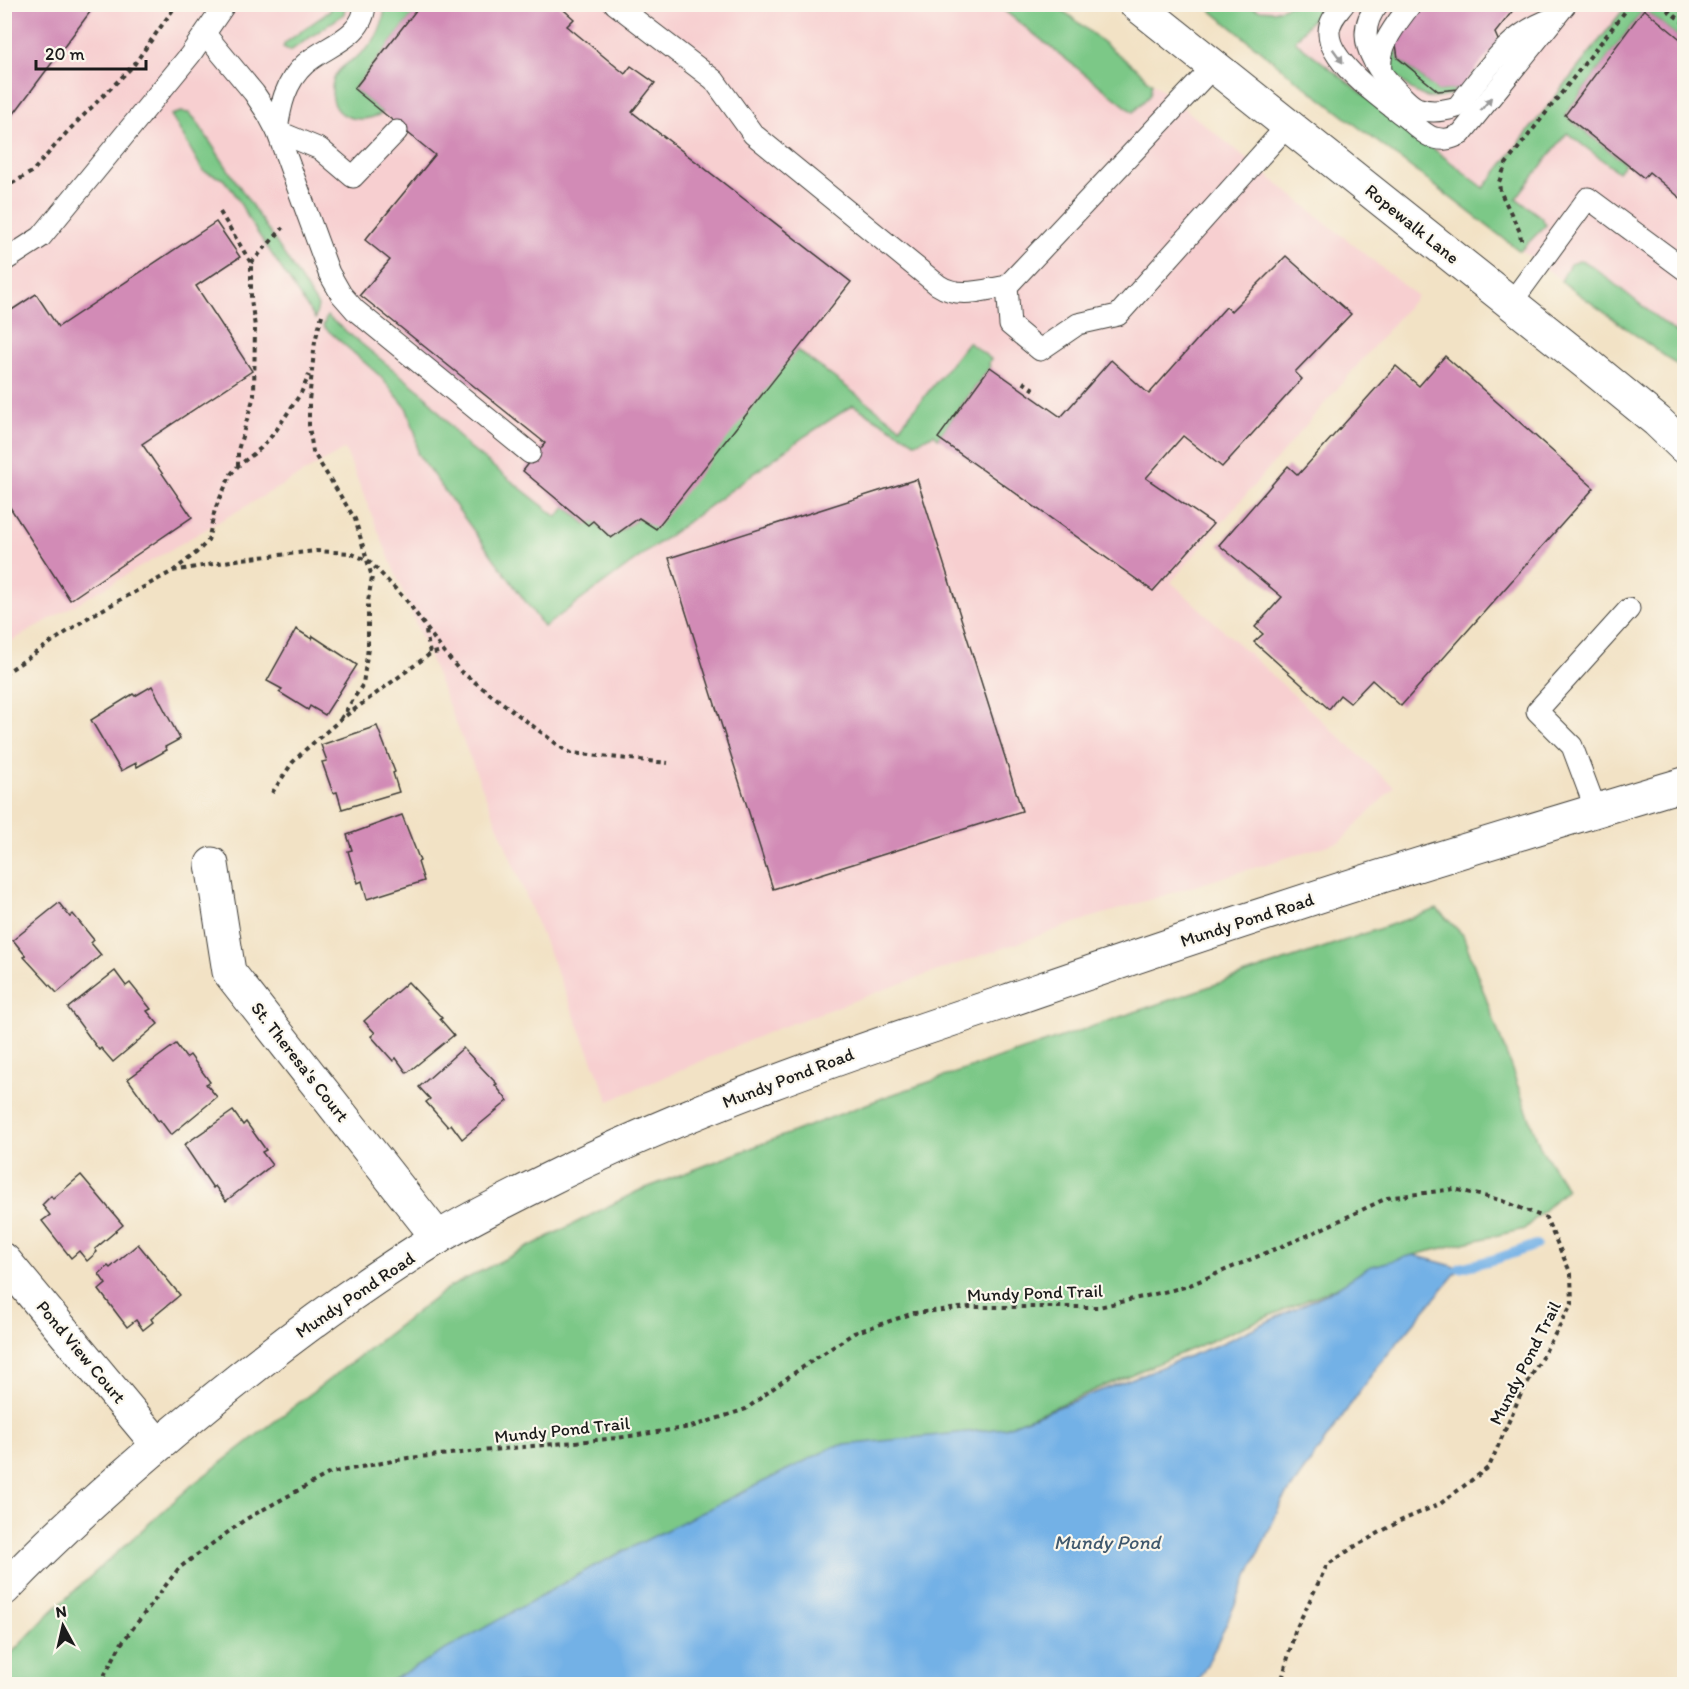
<svg xmlns="http://www.w3.org/2000/svg" width="1689" height="1689" font-family="Itim,sans-serif">
<style>
.built{fill:#f7cfd0}
.green{fill:#7bc887;stroke:#4c7252;stroke-width:1.5}
.water{fill:#73b1e6;stroke:#486681;stroke-width:1.5}
.lines{fill:none;stroke-linecap:round;stroke-linejoin:round}
.stream{stroke:#73b1e6;stroke-width:10}
.building{fill:#d28bb6}
.service-casing{stroke:#3c3a35;stroke-width:23}
.minor-casing{stroke:#3c3a35;stroke-width:35}
.tertiary-casing{stroke:#3c3a35;stroke-width:35}
.path{stroke:#3c3a35;stroke-width:4;stroke-dasharray:4.5 4.5;stroke-linecap:butt}
.service{stroke:#fff;stroke-width:21}
.minor{stroke:#fff;stroke-width:33}
.tertiary{stroke:#fff;stroke-width:33}
.oneway{fill:#999}
.labels{text-anchor:middle;stroke-width:4.5;stroke-linejoin:round;paint-order:stroke}
.street-label{font-size:18px;fill:#1c1c1c;stroke:#fbf7ec}
.water-label{font-size:20px;font-style:italic;fill:#3f586d;stroke:#fbf7ec}
</style>
<rect width="100%" height="100%" fill="#fbf7ec"/>
<filter id="ink" filterUnits="userSpaceOnUse"><feTurbulence type="fractalNoise" baseFrequency=".0167" numOctaves="2"/><feDisplacementMap in="SourceGraphic" scale="12" xChannelSelector="R" yChannelSelector="G"/><feConvolveMatrix kernelMatrix="1 2 1 2 8 2 1 2 1" color-interpolation-filters="sRGB"/></filter>
<filter id="wash" filterUnits="userSpaceOnUse"><feTurbulence type="fractalNoise" baseFrequency=".008" numOctaves="4" result="noise"/><feDisplacementMap in="SourceGraphic" scale="24" xChannelSelector="R" yChannelSelector="G"/><feGaussianBlur stdDeviation="1.35" result="paint"/><feColorMatrix in="noise" values="0 0 0 0 0 0 0 0 0 0 0 0 0 0 0 0 0 1.4 0 .05"/><feComposite in="paint" operator="in"/></filter>
<g filter="url(#wash)">
<rect width="100%" height="100%" fill="#f2e2c5"/>
<g class="built">
<polygon points="5,5 1056,5 1417,296 1171,582 1394,787 1341,841 1090,918 894,986 771,1031 609,1101 345,449 5,645"/>
<polygon points="1204,5 1684,5 1684,370 1460,206 1293,77"/>
</g>
<g class="green">
<polygon points="328,5 345,5 344,14 290,51 283,47 285,43 331,10"/>
<path d="M385 5H406L415 12 354 89 383 113C361 124 332 121 332 90 332 84 333 78 337 73 341 67 349 62 355 58 375 45 384 28 385 5Z"/>
<polygon points="997,5 1056,5 1143,74 1148,81 1152,82 1150,95 1133,112"/>
<polygon points="1204,5 1246,5 1259,10 1274,11 1290,5 1323,5 1295,41 1484,188 1627,5 1666,5 1684,19 1684,42 1644,9 1565,115 1625,163 1618,172 1567,133 1516,198 1541,217 1546,225 1520,251 1293,77"/>
<path d="M1390 39 1396 43 1398 59 1438 91 1459 89C1430 110 1411 91 1391 70Z"/>
<polygon points="181,112 189,113 195,119 318,306 315,319 253,226 233,191 223,179 203,171 171,115"/>
<polygon points="1579,261 1585,262 1592,266 1684,339 1684,370 1561,281 1570,264"/>
<polygon points="327,316 425,395 467,446 557,517 566,507 587,525 593,521 611,538 639,518 797,350 900,427 968,342 991,359 989,363 990,367 938,438 934,434 916,443 853,405 805,436 544,627 417,453 416,435 406,407 380,376 323,326"/>
<polygon points="1437,909 1463,935 1540,1147 1567,1189 1524,1229 1413,1255 1005,1428 389,1684 5,1684 4,1661 52,1611 192,1485 448,1288 638,1191 885,1097"/>
</g>
<polygon class="water" points="1413,1255 1460,1268 1377,1367 1282,1502 1209,1661 1196,1684 385,1684 592,1567 835,1446 1005,1428 1220,1344 1330,1292 1369,1267"/>
<g class="lines">
<polyline class="stream" points="1460,1268 1499,1258 1536,1245"/>
</g>
<g id="blocks">
<g class="building">
<polygon points="4,4 96,4 4,127"/>
<polygon points="421,4 548,4 551,7 557,4 574,19 567,26 625,74 631,66 655,83 632,112 851,282 656,529 639,518 611,538 593,521 588,525 523,471 545,443 360,295 390,260 365,240 435,155 354,89"/>
<polygon points="1421,4 1518,4 1495,33 1499,42 1459,89 1438,91 1398,58 1395,37"/>
<polygon points="1644,9 1684,42 1684,201 1649,172 1644,178 1565,115"/>
<polygon points="216,222 240,257 196,286 252,371 142,444 192,517 70,600 4,498 4,315 36,294 58,327"/>
<polygon points="1286,256 1351,314 1295,372 1302,379 1222,467 1183,436 1146,478 1213,524 1153,591 938,438 990,367 1061,417 1111,360 1149,394 1226,307 1231,311"/>
<polygon points="1445,356 1594,488 1401,706 1372,680 1350,703 1340,695 1329,709 1254,642 1263,634 1255,627 1282,597 1219,545 1288,466 1298,475 1396,366 1419,386"/>
<polygon points="917,479 1022,811 773,889 669,558"/>
<polygon points="296,629 312,639 313,636 357,665 325,715 310,706 308,710 279,692 282,689 267,681"/>
<polygon points="152,686 180,739 165,747 167,750 137,767 136,763 121,771 91,720 133,694 135,696"/>
<polygon points="377,726 395,772 393,773 399,792 342,809 337,792 333,793 322,762 327,761 321,745"/>
<polygon points="402,815 420,861 418,862 424,881 367,899 362,881 358,883 348,851 352,850 347,835"/>
<polygon points="59,903 70,917 73,914 94,940 91,943 101,955 57,993 24,957 26,956 13,940"/>
<polygon points="115,971 126,986 130,983 151,1009 147,1011 158,1024 113,1062 101,1048 99,1050 68,1008"/>
<polygon points="408,982 442,1018 440,1019 454,1035 407,1073 396,1058 393,1061 371,1036 375,1033 364,1021"/>
<polygon points="176,1044 186,1058 190,1055 210,1082 206,1084 217,1097 171,1135 160,1120 158,1121 128,1079"/>
<polygon points="463,1048 497,1084 495,1085 508,1101 462,1139 451,1124 448,1127 426,1102 430,1099 419,1087"/>
<polygon points="233,1111 243,1125 246,1122 266,1150 262,1152 272,1165 226,1201 215,1186 213,1188 184,1145"/>
<polygon points="81,1175 123,1225 95,1249 97,1252 87,1261 79,1251 71,1258 42,1221 50,1215 42,1205 51,1196 53,1199"/>
<polygon points="138,1244 180,1295 151,1319 153,1322 143,1330 136,1320 127,1327 99,1290 106,1284 99,1274 108,1266 110,1268"/>
</g>
</g>
</g>
<g filter="url(#ink)">
<use href="#blocks" fill-opacity="0" stroke="#3c3a35" stroke-width="1.5"/>
<g class="lines">
<defs>
<g id="service">
<path d="M365 4C364 38 326 45 305 64 285 82 280 107 277 131L320 149 353 177 397 131"/>
<path d="M615 4 714 80 753 134 938 285C959 299 983 290 1007 286L1214 66"/>
<path d="M1344 4C1337 13 1329 21 1329 32 1328 62 1383 100 1405 117 1413 123 1425 136 1435 138 1446 141 1452 138 1461 134L1566 4"/>
<path d="M1378 4C1351 36 1375 69 1399 93 1404 98 1410 105 1417 108 1430 113 1444 111 1457 107 1486 71 1507 35 1551 19"/>
<polyline points="205,34 254,93 268,114 277,131 329,273 341,294 355,310 530,453"/>
<path d="M1381 72C1378 44 1395 26 1411 4"/>
<polyline points="4,261 41,237 190,55 225,4"/>
<polyline points="1007,286 1010,325 1040,350 1078,324 1118,315 1288,125"/>
<polyline points="1511,303 1588,198 1684,269"/>
<polyline points="1596,810 1572,746 1537,711 1629,609"/>
</g>
<g id="minor">
<polyline points="212,864 229,972 438,1238"/>
<polyline points="4,1260 158,1445"/>
</g>
<g id="tertiary">
<polyline points="1136,4 1591,367 1657,421 1684,447"/>
<path d="M4 1589C68 1522 137 1462 208 1404 281 1344 358 1287 439 1237 471 1218 505 1201 539 1184 689 1108 848 1054 1007 1001 1097 970 1186 939 1277 910 1412 865 1548 825 1684 784"/>
</g>
</defs>
<use href="#service" class="service-casing"/>
<use href="#minor" class="minor-casing"/>
<use href="#tertiary" class="tertiary-casing"/>
<g class="path">
<polyline points="1660,4 1684,23"/>
<polyline points="4,188 32,172 68,131 133,66 177,4"/>
<polyline points="220,212 251,263 251,299 255,327 254,396 238,450 238,465"/>
<polyline points="1521,240 1520,232 1500,191 1499,182 1506,164 1631,4"/>
<polyline points="251,263 283,228"/>
<polyline points="322,315 315,341 309,401 309,426 313,452 355,519 372,577 368,601 368,648 363,684 340,720"/>
<polyline points="1023,382 1038,392"/>
<polyline points="173,571 242,559 316,551 350,553 369,561 407,601 443,651 460,671 562,748 571,753 668,763"/>
<polyline points="426,631 430,654"/>
<polyline points="4,674 89,617 173,571 196,553 208,541 215,509 231,474 238,466 261,448 275,432 301,393 309,375"/>
<polyline points="272,793 292,763 305,750 340,720 430,654 442,651"/>
<polyline points="100,1684 121,1644 179,1568 246,1519 330,1473 408,1458 617,1438 691,1427 746,1409 791,1375 854,1333 914,1313 970,1307 1099,1307 1185,1287 1313,1233 1387,1198 1454,1189 1500,1200 1546,1218 1571,1274 1572,1304 1519,1398 1489,1467 1440,1504 1400,1521 1354,1547 1327,1565 1295,1631 1283,1676 1277,1684"/>
</g>
<use href="#service" class="service"/>
<use href="#minor" class="minor"/>
<use href="#tertiary" class="tertiary"/>
</g>
<defs><path id="oneway-solid" d="M-6-.8H1V-3.2L6.5 0L1 3.2V.8H-6Z" transform="scale(1.5)"/></defs>
<g class="oneway">
<use href="#oneway-solid" transform="translate(1338 56) rotate(54)"/>
<use href="#oneway-solid" transform="translate(1486 104) rotate(-51)"/>
</g>
</g>
<g class="labels">
<g class="street-label">
<text transform="translate(1412 224) rotate(39)" y="6">Ropewalk Lane</text>
<text transform="translate(1247 920) rotate(-18)" y="6">Mundy Pond Road</text>
<text transform="translate(300 1062) rotate(52)" y="6">St. Theresa's Court</text>
<text transform="translate(788 1078) rotate(-21)" y="6">Mundy Pond Road</text>
<text transform="translate(1035 1293) rotate(-2)" y="6">Mundy Pond Trail</text>
<text transform="translate(355 1295) rotate(-34)" y="6">Mundy Pond Road</text>
<text transform="translate(81 1352) rotate(50)" y="6">Pond View Court</text>
<text transform="translate(1525 1363) rotate(-63)" y="6">Mundy Pond Trail</text>
<text transform="translate(562 1430) rotate(-6)" y="6">Mundy Pond Trail</text>
</g>
<g class="water-label">
<text x="1107" y="1549">Mundy Pond</text>
</g>
</g>
<rect width="1689" height="1689" fill="none" stroke="#fbf7ec" stroke-width="24"/>
<g transform="translate(63 1626) rotate(352)" stroke="#fbf7ec" stroke-width="4.5" paint-order="stroke">
<path d="M0-4.5L10 22L0 15L-10 22Z" fill="#1c1c1c"/>
<text y="-9" font-size="16" font-weight="bold" text-anchor="middle" fill="#1c1c1c">N</text>
</g>
<path d="M36 60v9h110v-9" fill="none" stroke="#1c1c1c" stroke-width="3"/>
<text x="45" y="60" font-size="18" fill="#1c1c1c" stroke="#fbf7ec" stroke-width="4.5" paint-order="stroke">20 m</text>
</svg>
